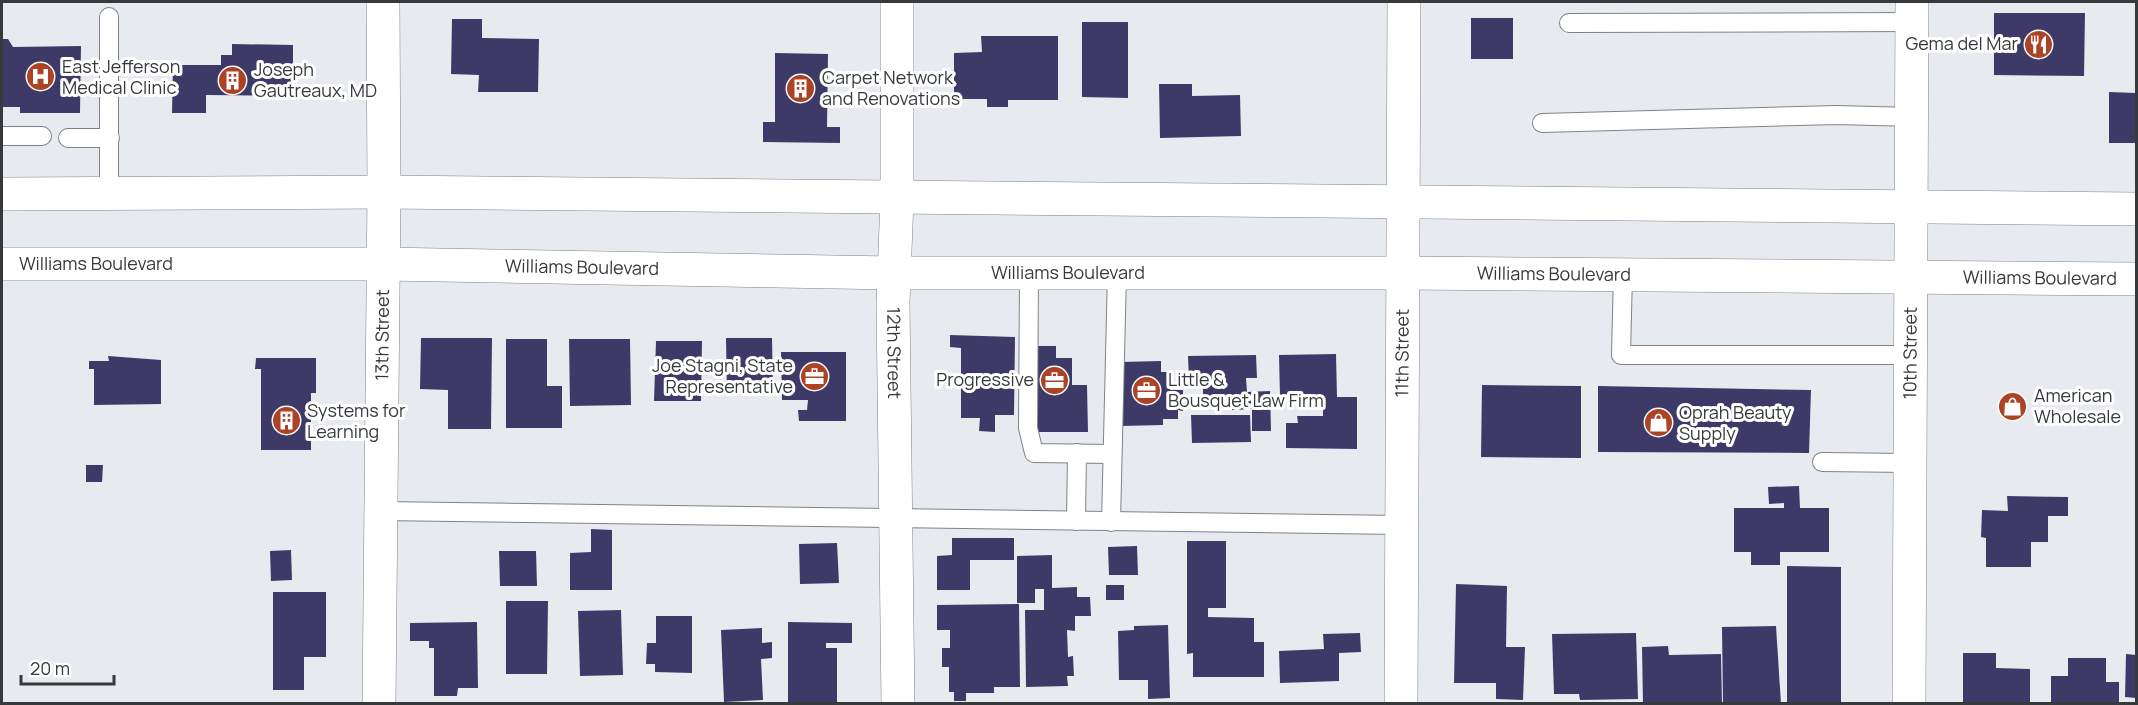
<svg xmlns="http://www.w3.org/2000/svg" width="2138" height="705" font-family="Manrope,sans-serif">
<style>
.building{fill:#3d3a68}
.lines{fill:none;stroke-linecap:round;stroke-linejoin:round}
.service-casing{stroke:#7f8387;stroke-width:20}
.minor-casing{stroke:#7f8387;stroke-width:34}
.secondary-casing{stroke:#7f8387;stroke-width:34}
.service{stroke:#fff;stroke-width:18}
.minor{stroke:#fff;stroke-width:33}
.secondary{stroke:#fff;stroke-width:33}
.labels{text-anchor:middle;stroke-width:6;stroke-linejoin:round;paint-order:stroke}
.poi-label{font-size:18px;fill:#38393b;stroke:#fff;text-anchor:start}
.street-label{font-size:18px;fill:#38393b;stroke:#fff}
</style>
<rect width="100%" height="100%" fill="#e7ebf0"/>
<g class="building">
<polygon points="1994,13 2085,13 2084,76 1994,75"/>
<rect x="1471" y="18" width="42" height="41"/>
<polygon points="452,19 482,19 482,38 539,39 538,92 478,92 479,75 451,74"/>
<polygon points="1082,22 1128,22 1128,98 1082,97"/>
<polygon points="981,36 1058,36 1058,100 1008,100 1008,107 987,107 987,99 954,99 954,53 982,52"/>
<polygon points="2,39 8,39 13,47 81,46 80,113 20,113 20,107 2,107"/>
<polygon points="232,44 293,45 293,96 206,95 206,113 172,113 173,65 221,65 221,55 232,55"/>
<polygon points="775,53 828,54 827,127 840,127 840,143 763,142 763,122 775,122"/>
<polygon points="1159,84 1192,84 1192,96 1240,95 1241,136 1160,138"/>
<polygon points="2109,92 2136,93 2136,143 2109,143"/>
<polygon points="950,335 1015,337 1014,415 995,415 995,432 979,431 980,418 961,418 961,348 950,347"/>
<polygon points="421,338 492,338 491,429 448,429 448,390 420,389"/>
<polygon points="726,338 772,338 773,395 727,395"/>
<polygon points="506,339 547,339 547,386 562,386 562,428 506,428"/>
<polygon points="569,339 630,339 631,405 570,406"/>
<polygon points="656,341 702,341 701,401 654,401"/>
<polygon points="1036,346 1056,346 1056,358 1072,358 1072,385 1087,385 1088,432 1037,432"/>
<polygon points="781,352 846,352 846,421 799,421 798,410 807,410 808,400 782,400"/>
<polygon points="1336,354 1337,397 1357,397 1357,449 1286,448 1286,423 1298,423 1297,416 1323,416 1323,397 1280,397 1279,355"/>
<polygon points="1256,355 1257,378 1246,378 1247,392 1270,391 1271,431 1252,431 1252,409 1232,410 1231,400 1203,401 1203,381 1189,381 1188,356"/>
<polygon points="108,356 161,360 161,404 94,405 94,369 89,369 89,361 109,361"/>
<polygon points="256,358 316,358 316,393 311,393 311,450 261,450 261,369 255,369"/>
<polygon points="1161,361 1161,372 1170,372 1170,390 1183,390 1183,411 1178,410 1178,419 1163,419 1163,425 1121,426 1120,362"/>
<polygon points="1482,385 1581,386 1581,458 1481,457"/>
<polygon points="1598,386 1811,390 1809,453 1598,452"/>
<polygon points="1191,415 1250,415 1251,442 1192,443"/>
<polygon points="86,465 103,465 102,482 86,482"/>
<polygon points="1799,486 1800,508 1829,508 1829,552 1780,552 1780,565 1751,565 1751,552 1734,552 1734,508 1784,508 1784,503 1769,504 1768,487"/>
<polygon points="2007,496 2068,497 2068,516 2048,516 2048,542 2031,542 2031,567 1986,567 1986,538 1981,537 1982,510 2008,511"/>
<polygon points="591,529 612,530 612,590 570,590 570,553 591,552"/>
<polygon points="952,538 1014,538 1014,560 970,560 970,590 937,590 937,556 952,555"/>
<polygon points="1187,541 1226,541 1226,608 1208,608 1208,617 1254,618 1254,642 1264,642 1264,677 1193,677 1193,653 1187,654"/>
<polygon points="837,543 839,583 800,584 799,544"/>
<polygon points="1137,546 1138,575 1109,575 1108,547"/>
<polygon points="291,550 292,580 271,581 270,551"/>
<polygon points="499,551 536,551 537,586 500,586"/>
<polygon points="1052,555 1052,588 1077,587 1077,597 1090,597 1091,616 1075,616 1075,631 1067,630 1068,657 1073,656 1074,676 1067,676 1068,686 1026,687 1025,610 1044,610 1044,589 1035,589 1035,603 1017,603 1017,556"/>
<polygon points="1787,566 1841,567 1841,704 1787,704"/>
<polygon points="1456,584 1507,586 1506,647 1525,647 1523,700 1496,699 1496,683 1454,683"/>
<rect x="1106" y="585" width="18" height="15"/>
<polygon points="273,592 326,592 326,657 304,657 304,690 273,690"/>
<polygon points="506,601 548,601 547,674 506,674"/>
<polygon points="1019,604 1020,687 994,687 994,693 966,693 966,701 954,701 954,692 949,692 949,667 942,667 942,648 950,648 950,630 937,630 937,605"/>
<polygon points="621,610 623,675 580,676 578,611"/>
<polygon points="656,616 692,616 692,673 655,672 655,664 646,664 647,643 656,643"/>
<polygon points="477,622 478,688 458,688 457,696 434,696 434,648 429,648 429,641 410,641 410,623"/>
<polygon points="788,622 852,623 852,643 826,643 826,648 837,648 837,704 788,704"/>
<polygon points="1168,625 1170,698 1148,699 1148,680 1119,680 1118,631 1134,630 1134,626"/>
<polygon points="1776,626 1781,704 1723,704 1722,627"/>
<polygon points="762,628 762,643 772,642 772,658 761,659 763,700 724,702 721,630"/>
<polygon points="1360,633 1361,652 1339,653 1339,681 1280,683 1279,651 1324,649 1323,634"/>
<polygon points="1636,633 1638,699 1580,700 1579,694 1554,694 1552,634"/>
<polygon points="1668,646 1669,655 1721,654 1722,704 1643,704 1642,647"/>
<polygon points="1963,653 1996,653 1996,668 2030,669 2030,704 1963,704"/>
<polygon points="2126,654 2136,655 2136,698 2125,697"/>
<polygon points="2068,658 2106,658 2106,682 2119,682 2119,704 2051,704 2051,676 2068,676"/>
</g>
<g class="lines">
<defs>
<g id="service">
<polyline points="1569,23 1912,22"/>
<polyline points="1542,123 1837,115 1913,117"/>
<polyline points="2,136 42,136"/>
<polyline points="68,138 110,138"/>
<polyline points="109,193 109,17"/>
<polyline points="1029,273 1028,428 1034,453 1112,454"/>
<polyline points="1623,274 1621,355 1908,355"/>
<polyline points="1822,462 1909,463"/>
<polyline points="380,511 1401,525"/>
<polyline points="1076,521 1077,453"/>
<polyline points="1111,522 1117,273"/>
</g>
<g id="minor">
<path id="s1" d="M897 2V199L893 303 898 704"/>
<path id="s2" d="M379 704 384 192 383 2"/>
<path id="s3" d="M1401 704 1404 2"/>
<path id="s4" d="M1909 704 1912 2"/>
</g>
<g id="secondary">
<polyline points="2,194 384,192 2136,209"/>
<path id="s5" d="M2 264H384L893 273H1402L2136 279"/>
</g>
</defs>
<use href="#service" class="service-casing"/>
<use href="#minor" class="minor-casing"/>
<use href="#secondary" class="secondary-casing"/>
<use href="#service" class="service"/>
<use href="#minor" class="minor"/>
<use href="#secondary" class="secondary"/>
</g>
<defs>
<symbol id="restaurant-disc" viewBox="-11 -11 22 22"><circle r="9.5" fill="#ab4324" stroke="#fff"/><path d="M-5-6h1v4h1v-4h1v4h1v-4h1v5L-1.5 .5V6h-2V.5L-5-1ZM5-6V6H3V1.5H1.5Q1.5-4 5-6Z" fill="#fff"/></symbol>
<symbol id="hospital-disc" viewBox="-11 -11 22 22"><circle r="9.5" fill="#ab4324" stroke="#fff"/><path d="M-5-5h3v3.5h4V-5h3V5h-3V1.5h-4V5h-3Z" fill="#fff"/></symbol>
<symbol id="building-disc" viewBox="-11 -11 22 22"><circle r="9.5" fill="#ab4324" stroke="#fff"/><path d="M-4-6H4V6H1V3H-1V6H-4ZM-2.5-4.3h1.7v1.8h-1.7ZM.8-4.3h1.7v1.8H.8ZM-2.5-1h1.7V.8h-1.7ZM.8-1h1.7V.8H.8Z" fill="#fff"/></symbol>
<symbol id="office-disc" viewBox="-11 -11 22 22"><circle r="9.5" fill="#ab4324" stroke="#fff"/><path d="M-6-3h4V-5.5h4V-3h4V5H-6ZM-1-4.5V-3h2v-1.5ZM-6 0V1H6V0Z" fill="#fff"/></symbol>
<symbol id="shop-disc" viewBox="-11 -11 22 22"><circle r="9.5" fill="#ab4324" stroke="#fff"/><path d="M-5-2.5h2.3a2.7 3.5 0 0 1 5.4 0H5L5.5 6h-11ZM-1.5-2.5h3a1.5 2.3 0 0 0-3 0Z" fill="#fff"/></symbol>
</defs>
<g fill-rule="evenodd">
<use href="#restaurant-disc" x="2022" y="28" width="33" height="33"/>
<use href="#hospital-disc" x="24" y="60" width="33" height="33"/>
<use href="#building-disc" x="216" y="64" width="33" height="33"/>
<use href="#building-disc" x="784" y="72" width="33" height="33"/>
<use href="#office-disc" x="798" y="360" width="33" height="33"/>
<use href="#office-disc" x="1038" y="364" width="33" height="33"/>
<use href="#office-disc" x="1130" y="374" width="33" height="33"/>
<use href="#shop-disc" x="1996" y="390" width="33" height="33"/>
<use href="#building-disc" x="270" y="404" width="33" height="33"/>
<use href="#shop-disc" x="1642" y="406" width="33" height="33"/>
</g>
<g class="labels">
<g class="poi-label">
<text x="2018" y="50" text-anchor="end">Gema del Mar</text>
<text x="62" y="73">East Jefferson<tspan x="62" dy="21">Medical Clinic</tspan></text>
<text x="254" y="76">Joseph<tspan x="254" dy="21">Gautreaux, MD</tspan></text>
<text x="822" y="84">Carpet Network<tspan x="822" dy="21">and Renovations</tspan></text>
<text x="793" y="372" text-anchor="end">Joe Stagni, State<tspan x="793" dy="21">Representative</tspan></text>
<text x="1034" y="386" text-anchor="end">Progressive</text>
<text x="1168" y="386">Little &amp;<tspan x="1168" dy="21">Bousquet Law Firm</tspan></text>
<text x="2034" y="402">American<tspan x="2034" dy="21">Wholesale</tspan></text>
<text x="307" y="417">Systems for<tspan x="307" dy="21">Learning</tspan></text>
<text x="1679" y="419">Oprah Beauty<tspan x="1679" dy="21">Supply</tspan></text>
</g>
<g class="street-label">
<text dy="6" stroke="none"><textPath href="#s5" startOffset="94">Williams Boulevard</textPath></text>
<text dy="6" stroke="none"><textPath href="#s5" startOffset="580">Williams Boulevard</textPath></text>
<text dy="6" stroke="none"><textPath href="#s5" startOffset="1066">Williams Boulevard</textPath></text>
<text dy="6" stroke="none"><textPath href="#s5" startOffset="1552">Williams Boulevard</textPath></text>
<text dy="6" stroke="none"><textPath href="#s5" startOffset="2038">Williams Boulevard</textPath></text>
<text dy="6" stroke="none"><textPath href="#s2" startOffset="369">13th Street</textPath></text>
<text dy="6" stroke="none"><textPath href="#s1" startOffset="351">12th Street</textPath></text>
<text dy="6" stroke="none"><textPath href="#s3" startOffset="351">11th Street</textPath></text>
<text dy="6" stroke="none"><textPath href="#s4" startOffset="351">10th Street</textPath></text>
</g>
</g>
<rect width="2138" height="705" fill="none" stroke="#38393b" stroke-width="6"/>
<path d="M21 675v9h93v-9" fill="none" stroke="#38393b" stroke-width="3"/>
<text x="30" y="675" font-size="18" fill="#38393b" stroke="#ffffff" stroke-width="4.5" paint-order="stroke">20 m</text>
</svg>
